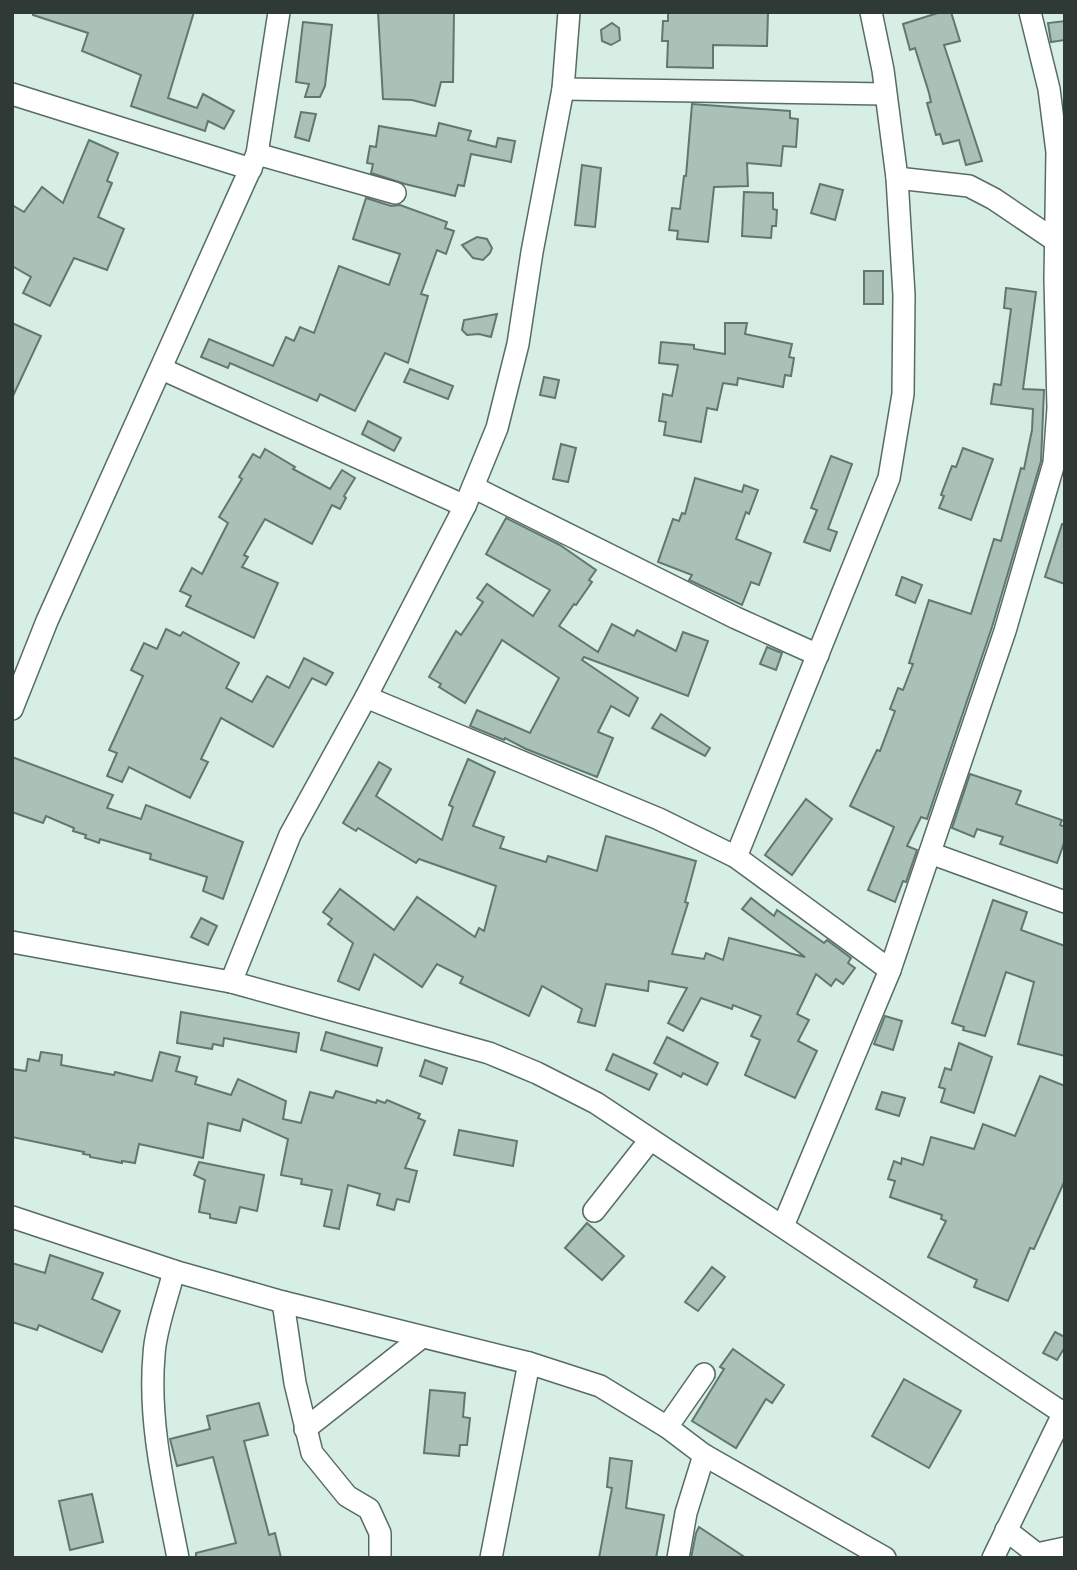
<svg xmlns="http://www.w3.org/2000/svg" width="1077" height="1570" font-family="'Exo 2',sans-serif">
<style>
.building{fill:#aac1b8;stroke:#62786f;stroke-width:2}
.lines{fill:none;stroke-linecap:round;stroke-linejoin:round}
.minor-casing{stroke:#576c64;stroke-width:24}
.minor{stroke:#fff;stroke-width:21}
</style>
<rect width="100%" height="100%" fill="#d6eee4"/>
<g class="building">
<polygon points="33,12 194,12 168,98 197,108 203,94 234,111 224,129 208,121 205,131 131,106 141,75 82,51 88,33 33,15"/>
<polygon points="378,12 454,12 453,82 441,82 435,106 412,100 383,99"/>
<polygon points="668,12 768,12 767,46 713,45 713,68 667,67 668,41 662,41 663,21 668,21"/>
<polygon points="941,12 951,12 960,41 944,45 982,161 966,165 959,140 943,144 940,134 936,135 927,103 931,102 929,93 915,48 910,50 903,24"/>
<polygon points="1065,21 1065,40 1051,42 1048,23"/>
<polygon points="303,22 332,25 325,86 320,97 305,97 309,84 296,82"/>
<polygon points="612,23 619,28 620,40 611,45 602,41 601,30"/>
<polygon points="692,104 790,111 790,118 798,119 796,147 783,146 781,166 747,163 748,186 714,187 708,242 677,239 678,231 669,230 672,208 680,209 684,176 686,176"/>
<polygon points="301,112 316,114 309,141 295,137"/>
<polygon points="439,123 471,131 468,140 496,147 498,138 515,141 511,162 471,154 464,186 458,185 455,196 405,184 371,173 373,164 367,163 370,146 376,147 379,126 436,136"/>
<polygon points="89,140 118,153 107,181 112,183 98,217 124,229 107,270 74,258 50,306 23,293 31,277 12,266 12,205 24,212 42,187 63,203"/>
<polygon points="582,165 601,168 595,227 575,225"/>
<polygon points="820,184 843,190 835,220 811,213"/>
<polygon points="744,192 773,193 773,209 777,210 776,226 772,226 771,238 742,236"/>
<polygon points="366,198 391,206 400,205 447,222 445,228 454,231 446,254 437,250 421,294 428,296 408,363 385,353 355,411 320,394 317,401 230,363 228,368 201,357 209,339 273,366 286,337 294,341 300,327 314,333 339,266 389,285 400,254 353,239"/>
<polygon points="477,237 487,239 492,248 490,253 483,260 473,258 462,245"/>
<rect x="864" y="271" width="19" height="33"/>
<polygon points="1006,288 1036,292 1023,389 1044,390 1041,461 992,627 927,819 921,817 907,846 917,850 906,882 903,881 895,902 868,890 894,827 850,806 877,750 880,751 895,711 890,709 898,688 903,690 913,664 909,663 929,600 971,614 994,539 1001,541 1021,468 1024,469 1032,430 1033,409 991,404 994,384 1001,385 1011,309 1004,308"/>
<polygon points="497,314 491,337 479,334 467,335 462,330 464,320"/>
<polygon points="12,323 41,336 12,398"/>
<polygon points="725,323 747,323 745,334 792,344 789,357 794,358 791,376 785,375 783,387 738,378 737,385 723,383 717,410 707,408 701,442 664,435 666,422 659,421 663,394 672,396 678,365 659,363 661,342 694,345 694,349 725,354"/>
<polygon points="410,369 453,386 448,399 404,382"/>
<polygon points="544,377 559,380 555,398 540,395"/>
<polygon points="368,421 401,438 394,451 362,434"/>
<polygon points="561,444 576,448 568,482 553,479"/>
<polygon points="963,448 993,459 971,520 939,508 944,496 941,495 952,466 956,467"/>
<polygon points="265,449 295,467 293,469 330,489 342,470 355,478 344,496 346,498 340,509 332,505 312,544 265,519 244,555 248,557 242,567 278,583 254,638 186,606 191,596 180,591 192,568 202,574 228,523 219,517 242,479 239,477 253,454 260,458"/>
<polygon points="831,456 852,464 828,529 837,532 830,551 804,542 817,510 811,508"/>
<polygon points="695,478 742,492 744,485 758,490 749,514 746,512 736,539 771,553 759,585 751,582 742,605 689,580 692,575 658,562 673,519 679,521 682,513 685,514"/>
<polygon points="506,518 560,545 596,570 589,580 592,582 576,605 574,604 559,626 598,652 612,624 634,636 637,630 676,651 683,632 708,641 688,696 584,657 582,660 638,698 629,716 611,706 598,732 613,738 597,777 526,749 505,738 504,740 470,726 477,710 530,733 559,678 502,640 465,703 439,687 441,684 429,677 456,631 461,635 483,602 477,598 487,584 533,616 550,590 486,554"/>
<polygon points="1062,524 1065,524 1065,584 1045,577"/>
<polygon points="902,577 922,585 915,603 896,595"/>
<polygon points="166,629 180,636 183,632 239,663 226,688 252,702 267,676 289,688 304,658 333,673 326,685 312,678 273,747 221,718 201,759 208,762 190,798 129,767 122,782 107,776 117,753 109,750 143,676 131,670 144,643 157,649"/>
<polygon points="767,647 782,653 776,670 760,664"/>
<polygon points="661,714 710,748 705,756 652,728"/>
<polygon points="12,757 113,795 107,808 141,819 146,805 243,842 223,899 203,891 207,877 150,859 151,854 100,839 99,843 85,838 86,835 73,831 74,828 46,816 43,823 12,812"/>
<polygon points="468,759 495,772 473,826 504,837 500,848 546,862 548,856 597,871 606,836 696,861 685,902 688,903 672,954 704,959 706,953 723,960 729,938 805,957 742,909 751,898 774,916 777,910 824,943 827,940 851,958 848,963 855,968 843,984 836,979 831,986 816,974 797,1014 809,1020 798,1041 817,1051 795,1098 745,1075 760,1040 751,1036 761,1016 733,1005 732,1009 701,998 683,1031 668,1023 687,988 649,981 648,991 606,984 595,1026 578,1022 582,1009 542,986 529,1016 460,983 463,977 437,964 422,987 374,954 359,990 338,981 353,943 328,924 332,919 323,912 340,889 394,930 417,897 475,937 479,928 484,931 496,886 419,859 416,863 358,828 356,831 343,823 379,762 391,769 376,796 442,840 453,807 449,805"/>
<polygon points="970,774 1021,791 1016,804 1062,820 1060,825 1065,827 1065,840 1057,863 1000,844 1003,837 977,829 974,837 952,828"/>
<polygon points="806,799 832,819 792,875 765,855"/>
<polygon points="993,900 1027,912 1021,930 1065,946 1065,1056 1018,1044 1034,982 1006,972 985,1036 963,1030 964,1027 952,1023"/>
<polygon points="201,918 217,926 208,945 191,937"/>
<polygon points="181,1012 299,1033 296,1052 224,1038 223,1046 213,1044 212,1049 177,1043"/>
<polygon points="885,1016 902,1021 893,1050 874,1044"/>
<polygon points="326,1032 382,1048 377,1066 321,1050"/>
<polygon points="667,1037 718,1063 707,1085 683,1073 681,1077 654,1063"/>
<polygon points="959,1043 992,1057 974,1113 941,1102 945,1089 939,1087 945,1068 951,1070"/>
<polygon points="41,1052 62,1055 61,1065 114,1075 115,1072 152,1081 160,1052 180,1057 176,1071 197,1077 195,1084 231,1095 238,1079 286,1101 283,1119 301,1123 310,1092 333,1098 336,1091 376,1103 377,1100 385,1103 387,1100 420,1114 418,1118 425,1121 405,1168 417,1171 409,1202 397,1199 394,1210 377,1205 380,1194 348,1185 339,1229 324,1226 332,1190 301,1184 302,1179 281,1175 288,1139 243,1119 240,1131 208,1123 203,1158 139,1144 135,1163 122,1161 122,1163 90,1157 90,1155 83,1154 84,1152 12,1137 12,1069 26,1071 28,1059 39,1061"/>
<polygon points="613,1054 657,1074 649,1090 606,1070"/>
<polygon points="425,1060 447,1068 442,1084 420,1076"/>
<polygon points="1040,1076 1065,1086 1065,1180 1034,1249 1030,1248 1008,1301 974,1287 977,1280 928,1257 946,1221 941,1219 942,1215 890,1197 895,1181 888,1179 894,1161 901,1164 902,1158 923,1165 931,1137 974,1149 983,1124 1015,1136"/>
<polygon points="882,1092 905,1098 899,1116 876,1109"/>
<polygon points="459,1130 517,1141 513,1166 454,1155"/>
<polygon points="199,1162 264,1175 257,1211 240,1207 236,1223 210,1218 210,1214 199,1212 205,1180 194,1175"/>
<polygon points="587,1223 624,1256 602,1280 565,1248"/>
<polygon points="50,1255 103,1273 92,1299 120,1311 102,1352 39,1325 37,1330 12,1322 12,1263 45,1273"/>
<polygon points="712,1267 725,1277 698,1311 685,1302"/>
<polygon points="1055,1332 1065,1337 1065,1347 1057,1360 1043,1353"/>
<polygon points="733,1349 784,1385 772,1403 766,1399 736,1448 692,1421 724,1369 720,1367"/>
<polygon points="904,1379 961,1411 929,1468 872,1436"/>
<polygon points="430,1390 465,1393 463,1417 470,1418 467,1445 460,1445 459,1456 424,1453"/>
<polygon points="259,1403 268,1435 244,1441 269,1535 275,1533 281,1558 196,1558 196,1553 236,1543 213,1457 177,1466 170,1439 210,1429 207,1416"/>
<polygon points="610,1458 632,1461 626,1508 664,1515 656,1558 599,1558 612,1488 607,1487"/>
<polygon points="92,1494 103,1542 70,1550 59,1501"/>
<polygon points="699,1527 746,1558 691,1558 696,1533"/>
</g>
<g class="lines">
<defs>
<g id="minor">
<polyline points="563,89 885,94"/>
<polyline points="12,94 251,169"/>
<polyline points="257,154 395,193"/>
<polyline points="897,178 969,186 994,199 1056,241"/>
<polyline points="162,369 465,506"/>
<polyline points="473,487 736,618 818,655"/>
<polyline points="366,697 659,819 736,857 890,970"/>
<polyline points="12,709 47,621 257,154 279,12"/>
<polyline points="930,853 1065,902"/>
<polyline points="736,857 889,478 903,394 904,295 897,178 883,70 871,12"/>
<polyline points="12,942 231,982 489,1053 537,1073 596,1103 1063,1413"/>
<polyline points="231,982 290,835 366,697 465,506 497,428 518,344 532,252 563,89 569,12"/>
<polyline points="594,1211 650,1140"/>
<polyline points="12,1217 174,1271 283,1302 529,1363 600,1386 667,1427 704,1455 885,1558"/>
<polyline points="783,1226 890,970 1005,631 1054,463 1058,408 1055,279 1057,152 1049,89 1030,12"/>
<path d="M174 1271C168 1296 155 1330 154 1355 148 1423 165 1491 178 1558"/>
<polyline points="283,1302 295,1383 312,1453 347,1496 369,1509 380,1533 380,1558"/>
<polyline points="667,1427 704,1374"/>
<polyline points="305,1429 422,1337"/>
<polyline points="1006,1530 1042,1558"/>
<polyline points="1037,1554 1065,1548"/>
<polyline points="491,1558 529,1363"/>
<polyline points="678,1558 686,1513 704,1455"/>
<polyline points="993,1558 1065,1410"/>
</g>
</defs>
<use href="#minor" class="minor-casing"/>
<use href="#minor" class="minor"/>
</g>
<rect width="1077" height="1570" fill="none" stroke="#2f3935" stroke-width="28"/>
</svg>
